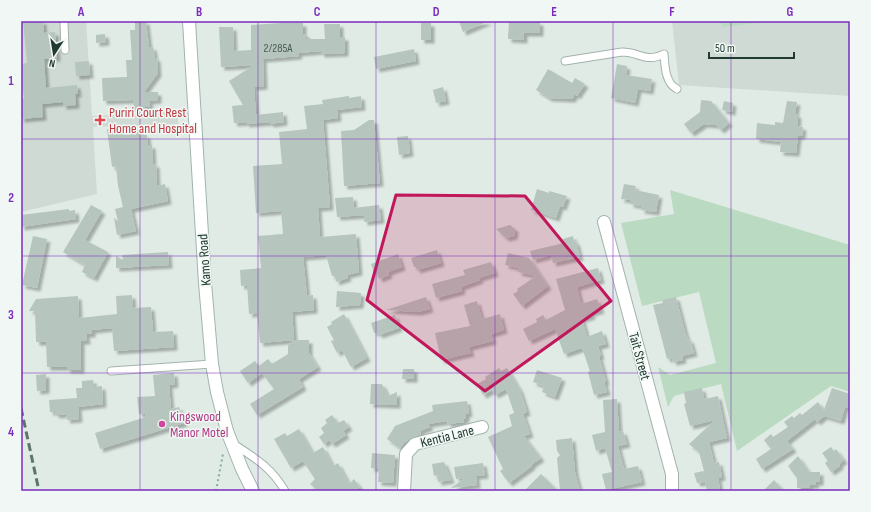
<svg xmlns="http://www.w3.org/2000/svg" width="871" height="512" font-family="'Sofia Sans Condensed',sans-serif">
<style>
.built{fill:#cfdad4}
.green{fill:#badbc1}
.building{fill:#b6c5be;filter:url(#shadow)}
.lines{fill:none;stroke-linecap:round;stroke-linejoin:round}
.service-casing{stroke:#a3b3ac;stroke-width:9}
.minor-casing{stroke:#a3b3ac;stroke-width:14}
.secondary-casing{stroke:#a0b6ad;stroke-width:14}
.path{stroke:#82ad9d;stroke-width:2;stroke-dasharray:2 3;stroke-linecap:butt}
.service{stroke:#fff;stroke-width:7}
.minor{stroke:#fff;stroke-width:12}
.secondary{stroke:#fff;stroke-width:12}
.rail{stroke:#5c766d;stroke-width:3;stroke-dasharray:8 4;stroke-linecap:butt}
.marked{fill:#c2185b;fill-opacity:0.2;stroke:#c2185b;stroke-width:3;stroke-linejoin:round}
.grid{fill:none;stroke:#7b2cbf;stroke-width:1;stroke-opacity:0.55}
.health-dot{fill:#e0444e;stroke:#f1f7f4;stroke-width:1.5}
.hotel-dot{fill:#d1479c;stroke:#f1f7f4;stroke-width:1.5}
.labels{text-anchor:middle;stroke-width:3;stroke-linejoin:round;paint-order:stroke}
.number-label{font-size:12px;fill:#475e55}
.health-label{font-size:14px;fill:#be3a42;stroke:#f1f7f4;text-anchor:start}
.street-label{font-size:14px;fill:#223b32;stroke:#f1f7f4}
.hotel-label{font-size:14px;fill:#b23c85;stroke:#f1f7f4;text-anchor:start}
.neatline{fill:none;stroke:#7b2cbf;stroke-width:1.5}
.grid-label{font-size:13px;text-anchor:middle;font-weight:bold;fill:#7b2cbf}
</style>
<defs>
<filter id="shadow"><feDropShadow dx="3.5" dy="3.5" stdDeviation="1" flood-color="#0004"/></filter>
</defs>
<rect width="100%" height="100%" fill="#e0ebe5"/>
<g class="built">
<polygon points="21,21 86,21 92,116 178,111 178,124 93,127 97,194 21,212"/>
<polygon points="672,21 850,21 850,96 679,85"/>
</g>
<g class="green">
<polygon points="720,21 773,21 723,27"/>
<polygon points="670,190 850,245 850,392 831,386 737,451 721,384 674,396 668,407 658,367 670,375 716,363 699,292 642,306 621,223 674,214"/>
</g>
<g class="building">
<polygon points="23,21 43,21 44,33 55,32 57,58 44,59 46,88 77,85 78,94 75,94 76,105 63,106 63,102 42,104 43,117 21,119 21,99 24,99 21,64 27,63"/>
<polygon points="135,21 146,21 149,47 153,47 155,58 157,58 158,73 144,92 158,92 158,100 149,101 150,106 145,107 145,112 134,112 133,100 103,101 102,78 127,77 126,60 132,60 130,30 135,30"/>
<polygon points="459,21 489,21 463,32"/>
<polygon points="509,21 540,22 540,33 524,33 524,40 508,39"/>
<polygon points="282,23 303,23 303,34 306,34 306,39 325,39 324,24 340,24 340,37 345,37 345,53 321,54 321,51 298,53 299,56 263,59 264,86 254,87 256,115 283,112 284,122 270,124 270,122 246,124 246,122 234,123 232,106 243,105 229,81 254,65 221,67 219,27 233,27 234,51 251,50 251,25"/>
<rect x="421" y="23" width="10" height="17"/>
<polygon points="105,34 106,42 96,43 96,35"/>
<polygon points="414,49 416,61 376,69 374,57"/>
<polygon points="89,61 90,75 76,76 75,62"/>
<polygon points="617,64 627,66 626,75 652,79 650,91 638,89 635,103 611,98"/>
<polygon points="548,69 572,83 575,78 585,84 577,96 575,94 572,99 549,98 536,90"/>
<polygon points="443,87 446,101 436,103 433,90"/>
<polygon points="349,96 349,98 361,96 362,107 337,110 338,118 323,120 330,207 318,208 320,237 356,234 359,272 347,275 348,278 336,282 335,276 332,276 326,255 303,257 307,296 313,295 314,310 292,312 294,340 260,343 257,313 249,314 247,285 241,286 240,270 261,268 258,236 283,234 281,211 256,213 253,166 282,164 279,132 307,129 304,106 323,104 322,100"/>
<polygon points="701,100 711,101 729,123 721,130 716,125 704,124 691,133 684,124 700,112"/>
<polygon points="724,101 733,103 732,112 722,110"/>
<polygon points="787,101 797,102 795,114 798,115 797,126 803,127 802,136 798,136 796,153 780,152 781,142 756,139 757,123 775,125 775,122 783,123"/>
<polygon points="369,120 374,120 380,183 344,186 341,131 354,130"/>
<polygon points="116,128 117,132 140,130 141,135 147,135 148,145 152,145 153,164 156,164 157,186 165,184 168,201 131,209 136,231 117,235 114,218 118,221 115,209 123,207 118,186 116,166 112,167 107,129"/>
<polygon points="408,136 410,153 399,155 397,137"/>
<polygon points="624,184 636,186 635,190 659,195 656,212 641,210 642,206 630,204 631,200 621,199"/>
<polygon points="537,189 549,193 549,191 567,196 563,207 560,206 556,218 531,210"/>
<polygon points="353,197 354,208 379,205 381,220 364,222 364,215 337,217 335,198"/>
<polygon points="91,205 102,211 85,240 108,252 94,278 82,272 85,265 63,252"/>
<polygon points="69,209 69,211 75,210 76,219 21,227 21,215"/>
<polygon points="510,225 515,229 514,236 506,238 496,229"/>
<polygon points="33,236 47,239 37,288 22,285"/>
<polygon points="573,236 574,242 576,241 580,257 553,263 551,255 533,260 530,251 564,243 563,239"/>
<polygon points="437,250 441,263 417,270 416,267 414,267 411,258"/>
<polygon points="168,252 169,265 116,268 116,256 123,260 122,255"/>
<polygon points="508,253 529,258 548,286 522,306 513,294 518,291 517,289 536,276 518,272 519,268 505,265"/>
<polygon points="398,254 402,267 388,272 389,275 379,279 377,272 374,273 371,264"/>
<polygon points="491,262 495,273 479,278 480,280 461,287 462,291 436,298 432,284 465,275 463,270"/>
<polygon points="598,268 601,280 577,287 581,304 597,299 601,310 591,313 592,316 582,319 587,337 602,331 606,344 598,346 601,356 599,356 606,382 604,382 607,392 594,395 588,372 590,371 582,348 564,354 555,329 529,341 523,329 537,322 536,319 543,315 546,320 565,310 556,279"/>
<polygon points="337,291 361,293 360,305 336,307"/>
<polygon points="132,295 133,308 151,307 153,332 173,331 174,347 114,351 112,328 92,330 92,334 86,334 87,341 81,341 81,370 67,370 67,367 47,367 46,342 36,342 35,311 29,311 36,299 78,296 79,318 117,314 116,296"/>
<polygon points="426,297 430,309 418,312 386,310"/>
<polygon points="676,297 685,332 688,340 690,339 694,353 682,356 683,360 673,362 672,358 667,359 653,305 663,303 662,300"/>
<polygon points="477,301 482,319 500,314 504,330 491,334 493,341 469,347 471,353 441,360 435,333 470,326 464,305"/>
<polygon points="344,314 367,358 351,367 342,350 337,353 331,341 334,340 327,327 332,324 331,322"/>
<polygon points="395,315 399,328 379,335 378,332 374,333 371,323"/>
<polygon points="295,340 309,340 309,353 318,367 299,379 303,387 257,415 250,404 274,389 262,373 248,383 240,371 255,361 259,366 268,359 272,364 288,354 288,345"/>
<polygon points="499,368 501,371 507,368 520,390 527,412 523,414 530,434 524,436 541,458 531,465 532,466 509,483 500,471 503,469 488,437 512,426 509,415 514,413 506,389 495,395 492,390 483,395 477,384 486,379 485,377"/>
<polygon points="403,369 414,369 414,379 402,379"/>
<polygon points="537,370 562,378 555,397 542,392 544,386 533,382"/>
<polygon points="174,373 175,384 169,385 171,409 179,407 184,423 100,449 95,433 146,417 145,414 139,414 137,397 155,396 153,375"/>
<polygon points="46,374 46,390 37,391 36,375"/>
<polygon points="93,380 94,387 102,386 103,404 78,407 79,419 67,420 66,414 56,415 55,412 50,412 49,400 77,398 76,388 82,388 82,381"/>
<polygon points="371,384 382,384 388,396 397,392 397,405 370,404"/>
<polygon points="702,388 704,399 718,396 727,438 709,442 714,463 719,462 722,477 718,478 720,489 713,491 707,491 705,482 697,483 694,473 704,471 699,452 689,444 715,420 690,426 684,404 686,403 684,392"/>
<polygon points="832,388 850,394 850,408 845,407 841,421 824,416 817,422 815,419 787,441 793,449 762,469 756,459 771,449 764,440 771,434 773,437 788,427 784,422 792,416 794,418 800,413 802,415 818,402 824,410"/>
<polygon points="617,399 619,432 623,431 627,444 618,446 624,469 638,466 642,482 606,490 602,474 612,472 605,448 596,451 592,435 605,432 603,400"/>
<polygon points="467,401 469,413 466,414 466,419 463,419 464,422 448,424 447,421 428,424 430,427 420,431 421,435 410,439 404,443 400,448 387,439 395,426 433,411 432,405"/>
<polygon points="332,415 338,423 344,420 349,427 343,431 346,435 332,444 329,440 324,444 319,437 324,433 321,428 327,423 325,420"/>
<polygon points="299,429 313,453 323,447 333,466 338,463 349,484 354,479 360,487 354,491 318,491 310,484 315,479 303,461 291,468 274,439 285,433 287,436"/>
<polygon points="572,438 575,472 580,491 560,491 557,458 560,455 557,451 556,440"/>
<polygon points="831,447 834,451 836,449 844,460 839,464 840,466 831,472 825,463 828,461 822,453"/>
<polygon points="372,453 395,455 393,483 378,482 379,469 371,468"/>
<polygon points="798,456 809,472 820,472 820,482 815,482 816,485 810,485 810,487 797,488 797,478 788,466"/>
<polygon points="444,462 451,480 438,482 437,475 434,476 432,464"/>
<polygon points="483,463 485,475 476,476 477,485 451,488 465,478 456,479 454,467"/>
<polygon points="541,474 558,491 524,491"/>
<polygon points="774,480 784,491 763,491"/>
</g>
<g class="lines">
<defs>
<g id="service">
<polyline points="64,21 65,50"/>
<path d="M565 61 622 52C640 52 645 63 664 54 665 66 665 83 677 89"/>
<polyline points="111,371 212,364"/>
<path d="M232 443C255 458 271 467 285 491"/>
</g>
<g id="minor">
<polyline points="604,222 672,474 672,491"/>
<polyline points="404,491 406,454 415,444 482,427"/>
</g>
<polyline id="secondary" points="189,21 205,283 212,364 217,392 227,431 242,469 253,491"/>
</defs>
<use href="#service" class="service-casing"/>
<use href="#minor" class="minor-casing"/>
<use href="#secondary" class="secondary-casing"/>
<polyline class="path" points="216,491 223,454"/>
<use href="#service" class="service"/>
<use href="#minor" class="minor"/>
<use href="#secondary" class="secondary"/>
<polyline class="rail" points="21,408 39,491"/>
</g>
<path class="marked" d="M396 195 525 196 611 301 485 391 367 300Z"/>
<path class="grid" d="M140 21V491M258 21V491M376 21V491M495 21V491M613 21V491M731 21V491M21 139H850M21 256H850M21 373H850"/>
<path class="health-dot" d="M98 114h4v4h4v4h-4v4h-4v-4h-4v-4h4z"/>
<circle class="hotel-dot" cx="162" cy="424" r="4"/>
<g class="labels">
<g class="number-label">
<text x="278" y="52">2/285A</text>
</g>
<g class="health-label">
<text x="109" y="117">Puriri Court Rest<tspan x="109" dy="16">Home and Hospital</tspan></text>
</g>
<g class="street-label">
<text transform="translate(204 260) rotate(-94)" y="5">Kamo Road</text>
<text transform="translate(640 356) rotate(75)" y="5">Tait Street</text>
<text transform="translate(447 436) rotate(-14)" y="5">Kentia Lane</text>
</g>
<g class="hotel-label">
<text x="170" y="421">Kingswood<tspan x="170" dy="16">Manor Motel</tspan></text>
</g>
</g>
<rect width="871" height="512" fill="none" stroke="#f1f7f4" stroke-width="44"/>
<g transform="translate(54 54) rotate(192)" stroke="#f1f7f4" stroke-width="3" paint-order="stroke">
<path d="M0-3L7 15L0 10L-7 15Z" fill="#223b32"/>
<text y="-6" font-size="11" font-weight="bold" text-anchor="middle" fill="#223b32">N</text>
</g>
<path d="M709 52v6h85v-6" fill="none" stroke="#223b32" stroke-width="2"/>
<text x="715" y="52" font-size="12" fill="#223b32" stroke="#f1f7f4" stroke-width="3" paint-order="stroke">50 m</text>
<rect x="22" y="22" width="827" height="468" class="neatline"/>
<g class="grid-label">
<text x="81" y="16">A</text>
<text x="199" y="16">B</text>
<text x="317" y="16">C</text>
<text x="436" y="16">D</text>
<text x="554" y="16">E</text>
<text x="672" y="16">F</text>
<text x="790" y="16">G</text>
<text x="11" y="85">1</text>
<text x="11" y="202">2</text>
<text x="11" y="319">3</text>
<text x="11" y="436">4</text>
</g>
</svg>
